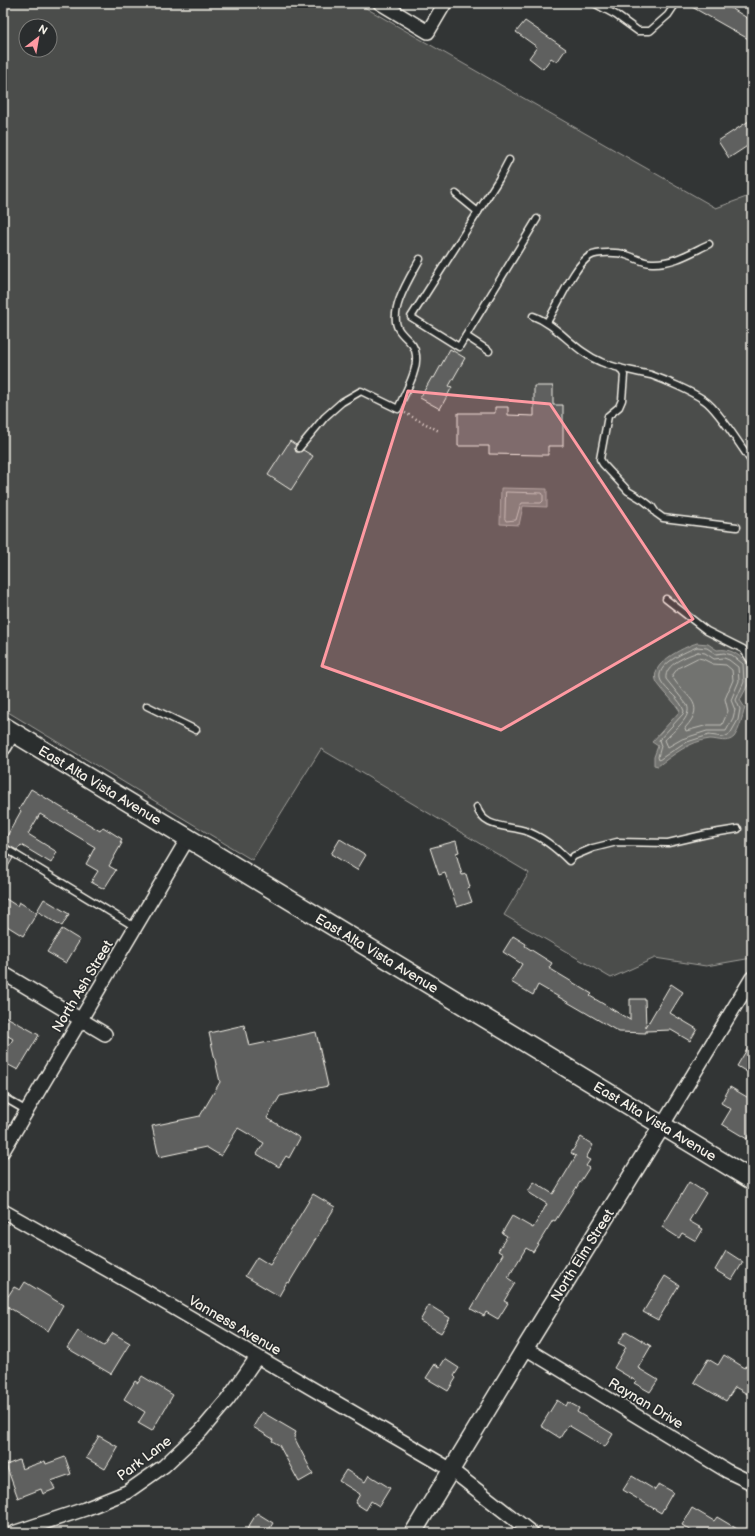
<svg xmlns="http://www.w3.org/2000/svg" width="755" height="1536" font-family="'Balsamiq Sans',sans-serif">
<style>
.green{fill:#4b4d4c;stroke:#a09f9a;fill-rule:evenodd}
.water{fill:#727370;stroke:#a6a5a0}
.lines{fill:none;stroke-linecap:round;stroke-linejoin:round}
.shore{stroke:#c0bfb8;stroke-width:1}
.building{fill:#5f605f;stroke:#f4f1e8}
.service-casing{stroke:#f4f1e8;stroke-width:9}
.minor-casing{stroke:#f4f1e8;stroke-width:16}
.tertiary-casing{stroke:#f4f1e8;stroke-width:19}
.secondary-casing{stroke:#f4f1e8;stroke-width:21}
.path{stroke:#f4f1e8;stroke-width:2.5;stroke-dasharray:1 3;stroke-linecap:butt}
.service{stroke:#2a2d2e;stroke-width:6}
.minor{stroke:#2a2d2e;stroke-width:13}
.tertiary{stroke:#2a2d2e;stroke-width:16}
.secondary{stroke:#2a2d2e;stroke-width:18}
.marked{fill:#ff9aa2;fill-opacity:0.2;stroke:#ff9aa2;stroke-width:3;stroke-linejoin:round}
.labels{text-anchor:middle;stroke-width:3.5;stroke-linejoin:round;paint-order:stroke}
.street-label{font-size:14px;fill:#f4f1e8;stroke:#2a2d2e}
</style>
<rect width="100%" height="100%" fill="#323535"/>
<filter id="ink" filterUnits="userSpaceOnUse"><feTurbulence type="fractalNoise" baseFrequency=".025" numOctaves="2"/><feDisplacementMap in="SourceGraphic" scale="8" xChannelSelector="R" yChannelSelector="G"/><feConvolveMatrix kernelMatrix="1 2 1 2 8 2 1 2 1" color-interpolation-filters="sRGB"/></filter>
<g filter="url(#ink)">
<path class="green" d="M3 3H357L716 208 752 195V958L706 966 655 958 611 978 504 915 529 873 321 749 252 860 3 709ZM26 26H50V50H26Z"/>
<g class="water">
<polygon points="501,488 547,489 547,507 523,506 519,525 500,524"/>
<path d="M697 643 708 644 717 650C730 648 737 654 747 662L749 683 740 700 745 708C742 717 740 729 734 737 727 744 718 739 710 739 690 741 673 755 658 766L654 765V757L658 746 652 742 680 711C674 701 664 693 658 684 645 665 684 647 697 643Z"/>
</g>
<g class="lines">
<g class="shore">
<polygon points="506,492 542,493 543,494 543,501 541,503 522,503 520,506 516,520 506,521 505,519"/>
<path d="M697 647 707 648 716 654 724 653 732 655 743 664 744 682 736 700 740 709 738 720 730 734 724 737 709 735 684 743 659 760 658 757 661 746 659 740 683 714 684 711C680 698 667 692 661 681 653 665 687 651 697 647Z"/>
<path d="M698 652 705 653 714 659 724 658 729 660 738 667 739 681 731 700 735 710 733 718 726 731H707L682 739 668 747 665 740C673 731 693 717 687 705L666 679C664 664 687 656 698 652Z"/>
<path d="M698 658 703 659 713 664 726 665 732 670 733 680 725 699 728 711 722 725H708L686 731 685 728C709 702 683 697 672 676L678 668Z"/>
</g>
</g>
<g class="building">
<polygon points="685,3 723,3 752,21 752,41"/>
<polygon points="525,21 566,49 557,62 551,58 543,69 529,58 537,47 516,32"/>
<polygon points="752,119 752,143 729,158 718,141"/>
<polygon points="450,349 465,358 449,386 452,387 440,409 420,398 432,377 434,378"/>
<polygon points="534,386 553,386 553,405 563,405 563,446 548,446 548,455 540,455 489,454 489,446 458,446 458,413 495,413 495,407 508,407 508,415 534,416"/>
<polygon points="290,441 296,445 295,449 296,452 300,452 303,450 313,456 291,490 268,475"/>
<polygon points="31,789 100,831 103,827 122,839 120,842 122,843 109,866 116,870 104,889 91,882 98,871 86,864 95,847 40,814 28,834 57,852 51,863 21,845 17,850 3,843 21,811 19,809"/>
<polygon points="340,839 366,855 357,870 331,854"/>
<polygon points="456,841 459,852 456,853 462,875 466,874 470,887 467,888 472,902 457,907 445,873 439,875 430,848"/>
<polygon points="3,852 13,858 3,875"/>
<polygon points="3,897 17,906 19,902 37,913 23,936 7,926 3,926"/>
<polygon points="44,899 69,914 62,926 37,911"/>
<polygon points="62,929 80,940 66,963 47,952"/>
<polygon points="513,936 526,944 525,946 552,963 549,968 592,994 590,996 630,1020 630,999 645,999 646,1027 671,984 683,992 670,1013 697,1029 690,1041 671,1030 646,1031 646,1033 619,1032 538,985 533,995 511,982 522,964 503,952"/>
<polygon points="3,1015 39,1035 18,1070 3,1062 3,1056 13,1039 3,1033"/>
<polygon points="244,1025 249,1046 316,1032 328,1086 280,1096 267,1118 300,1138 289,1158 286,1156 279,1167 257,1154 264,1143 238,1128 221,1156 206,1147 159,1157 152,1126 200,1116 220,1082 209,1033"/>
<polygon points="752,1041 752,1075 737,1066"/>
<polygon points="730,1087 752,1100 752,1130 747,1139 722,1124 731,1109 721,1103"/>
<polygon points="581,1137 593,1145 586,1158 590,1160 586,1166 589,1168 555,1221 553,1220 533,1252 526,1248 508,1278 515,1283 504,1301 508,1303 498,1319 486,1312 484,1316 471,1309 503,1254 498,1251 507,1236 502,1233 512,1216 533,1228 547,1204 528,1192 534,1182 553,1194 576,1156 571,1153"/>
<polygon points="689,1182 706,1193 689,1221 703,1229 696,1241 682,1233 679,1238 662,1227"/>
<polygon points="313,1194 335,1207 289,1283 287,1282 279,1296 245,1276 257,1257 270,1265"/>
<polygon points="726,1251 743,1262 732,1280 715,1270"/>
<polygon points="665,1276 679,1285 658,1320 643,1312"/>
<polygon points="25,1282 63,1305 48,1331 3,1304 14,1287 20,1290"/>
<polygon points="429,1305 450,1318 441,1333 420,1321"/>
<polygon points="78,1331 104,1346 113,1333 130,1343 111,1374 67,1348"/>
<polygon points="626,1331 651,1346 638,1368 658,1380 650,1392 634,1383 636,1381 614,1368 626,1347 618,1343"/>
<polygon points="724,1355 745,1368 752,1356 752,1389 749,1395 735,1387 726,1401 694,1382 708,1359 718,1365"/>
<polygon points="445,1359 459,1368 454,1376 456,1378 448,1391 426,1378 435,1364 440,1367"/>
<polygon points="142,1376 173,1395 152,1431 138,1423 145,1412 124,1399 135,1381 138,1383"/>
<polygon points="557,1400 566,1406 568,1402 579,1408 577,1412 613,1434 605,1447 568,1425 560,1438 541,1426"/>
<polygon points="262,1412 296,1432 294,1437 313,1474 299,1482 279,1445 272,1441 273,1439 253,1427"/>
<polygon points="99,1436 118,1447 105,1469 86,1458"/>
<polygon points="65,1457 71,1474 51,1481 55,1489 43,1494 41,1489 18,1498 6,1465 19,1460 22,1469 45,1461 46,1464"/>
<polygon points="346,1470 365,1482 369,1475 390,1488 379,1506 371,1501 366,1510 355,1503 360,1494 339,1481"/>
<polygon points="632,1476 655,1490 659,1484 673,1492 661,1513 623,1490"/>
<polygon points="692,1508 714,1521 717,1517 744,1533 695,1533 682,1525"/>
<polygon points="257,1513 273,1523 267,1533 254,1533 247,1529"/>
</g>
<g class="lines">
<defs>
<g id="service">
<polyline points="594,3 616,15 638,31 650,31 668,15 676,3"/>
<polyline points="509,160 499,179 411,317 459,347 537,219"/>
<polyline points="456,194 478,212"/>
<path d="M533 316C558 325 574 351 601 362 617 369 634 371 651 375 665 380 691 391 704 400 718 409 741 447 752 462"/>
<path d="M547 322C558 306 574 265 590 256 597 252 618 252 626 255 634 257 643 263 652 263 673 264 690 253 709 244"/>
<polyline points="466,336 489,351"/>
<polyline points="620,368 624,375 622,400 619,407 608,416 600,459 603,464 628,491 643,500 652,507 656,513 663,518 737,527"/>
<path d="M299 448 325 417 342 402 361 391 398 409C404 394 418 372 416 355 415 343 405 339 399 330 387 312 411 276 420 259"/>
<polyline points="666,599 707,631 743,649 752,662"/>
<polyline points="147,706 196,730"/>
<path d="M477 807C483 829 507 825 526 831 543 837 556 848 569 861L574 856 593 848 617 842 668 843 707 834 738 829"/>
<polyline points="3,847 135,927"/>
<polyline points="3,1097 27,1111"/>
</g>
<g id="minor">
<polyline points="380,3 428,32 445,3"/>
<polyline points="3,973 105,1034"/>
<polyline points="662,1126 752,978"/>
<polyline points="3,1151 188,838"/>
<polyline points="3,1211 138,1287 450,1469 532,1533"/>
<polyline points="525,1348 727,1471 752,1483"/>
<polyline points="13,1533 85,1509 127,1492 164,1466 201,1431 228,1399 257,1357"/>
</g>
<g id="tertiary">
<polyline points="3,747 12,732"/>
<polyline points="413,1533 525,1348 662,1126"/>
</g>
<polyline id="secondary" points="3,726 752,1180"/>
</defs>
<use href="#service" class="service-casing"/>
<use href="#minor" class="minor-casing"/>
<use href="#tertiary" class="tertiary-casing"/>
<use href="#secondary" class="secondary-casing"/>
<polyline class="path" points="405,413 439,431"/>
<use href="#service" class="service"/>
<use href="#minor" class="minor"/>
<use href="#tertiary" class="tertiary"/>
<use href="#secondary" class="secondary"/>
</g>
</g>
<path class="marked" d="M408 391 550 404 693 619 501 730 322 666Z"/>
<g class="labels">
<g class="street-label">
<text transform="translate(100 785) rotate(31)" y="5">East Alta Vista Avenue</text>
<text transform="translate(377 953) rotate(31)" y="5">East Alta Vista Avenue</text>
<text transform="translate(82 986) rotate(-59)" y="5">North Ash Street</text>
<text transform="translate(655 1121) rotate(31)" y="5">East Alta Vista Avenue</text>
<text transform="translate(582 1255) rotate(-58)" y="5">North Elm Street</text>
<text transform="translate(235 1325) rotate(30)" y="5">Vanness Avenue</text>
<text transform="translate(646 1403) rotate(31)" y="5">Raynan Drive</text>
<text transform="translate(144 1458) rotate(-37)" y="5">Park Lane</text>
</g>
</g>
<rect width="755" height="1536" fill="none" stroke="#2a2d2e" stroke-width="16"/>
<rect x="8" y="8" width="739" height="1520" fill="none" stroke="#f4f1e8" stroke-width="1.5" filter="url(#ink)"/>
<g transform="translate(38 38) rotate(31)"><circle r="19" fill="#2a2d2e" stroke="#7b7b78"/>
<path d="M0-3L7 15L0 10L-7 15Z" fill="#ff9aa2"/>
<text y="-6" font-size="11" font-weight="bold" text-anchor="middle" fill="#f4f1e8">N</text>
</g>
</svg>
